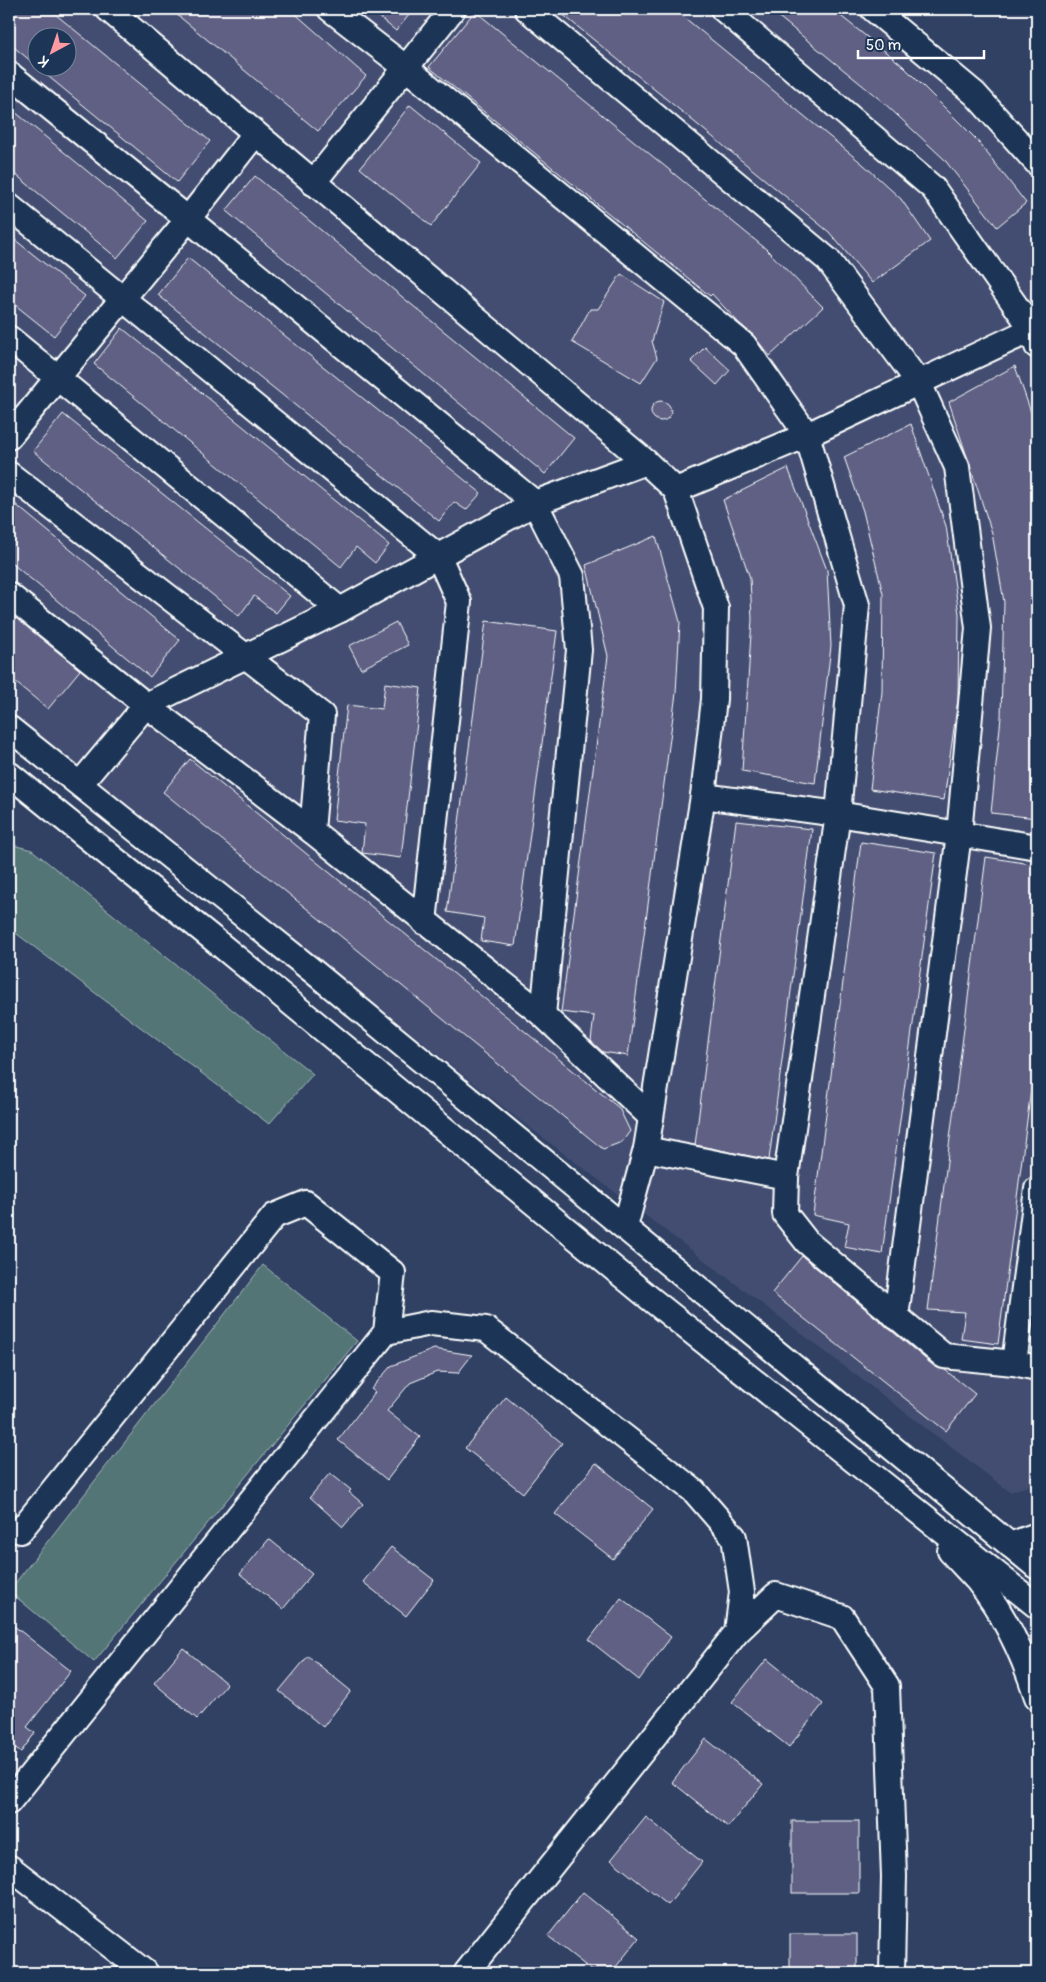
<svg xmlns="http://www.w3.org/2000/svg" width="1046" height="1982" font-family="Pangolin,sans-serif">
<style>
.built{fill:#424e71;fill-rule:evenodd}
.green{fill:#537575;stroke:#a9baba}
.building{fill:#5e6084;stroke:#fff}
.lines{fill:none;stroke-linecap:round;stroke-linejoin:round}
.minor-casing{stroke:#fff;stroke-width:28}
.minor{stroke:#1d3557;stroke-width:24}
</style>
<rect width="100%" height="100%" fill="#304164"/>
<filter id="ink" filterUnits="userSpaceOnUse"><feTurbulence type="fractalNoise" baseFrequency=".02" numOctaves="2"/><feDisplacementMap in="SourceGraphic" scale="10" xChannelSelector="R" yChannelSelector="G"/><feConvolveMatrix kernelMatrix="1 2 1 2 8 2 1 2 1" color-interpolation-filters="sRGB"/></filter>
<g filter="url(#ink)">
<path class="built" d="M9 9H857L920 61 1019 156 1037 181V1483L1010 1492 517 1118 9 711ZM38 38H68V68H38Z"/>
<g class="green">
<polygon points="9,844 32,850 313,1074 269,1124 9,928"/>
<polygon points="263,1265 357,1341 94,1662 9,1591"/>
</g>
<g class="building">
<polygon points="9,9 49,9 210,141 177,182 38,68 68,68 68,38 38,38 38,67 9,43"/>
<polygon points="170,9 290,9 366,76 318,131"/>
<polygon points="369,9 414,9 396,31"/>
<polygon points="556,9 674,9 864,165 901,199 930,241 872,283 829,232"/>
<polygon points="769,9 832,9 902,65 976,139 1026,203 997,227 944,159 883,102"/>
<polygon points="475,11 766,249 823,307 770,356 753,335 739,323 712,294 710,296 429,67"/>
<polygon points="410,105 481,163 431,226 360,168"/>
<polygon points="9,107 148,221 117,258 9,169"/>
<polygon points="255,176 574,438 545,474 226,211"/>
<polygon points="9,235 85,296 54,336 9,300"/>
<polygon points="188,258 481,493 466,510 454,502 439,521 158,295"/>
<polygon points="621,274 664,302 652,341 657,358 641,383 572,342 590,309 598,309"/>
<polygon points="122,328 389,545 375,563 356,547 341,567 94,364"/>
<polygon points="705,347 730,370 717,385 691,361"/>
<polygon points="1015,366 1037,430 1037,818 991,813 1001,717 1004,602 992,533 949,402"/>
<circle cx="661" cy="411" r="10"/>
<polygon points="63,414 290,596 276,613 254,596 239,616 33,451"/>
<polygon points="911,424 946,526 959,614 958,699 944,800 870,789 882,692 883,594 863,511 844,457"/>
<polygon points="788,468 827,570 831,646 815,783 742,771 752,619 750,578 723,500"/>
<polygon points="9,499 180,640 150,677 9,561"/>
<polygon points="656,536 680,622 676,693 628,1056 603,1052 591,1041 594,1016 561,1012 608,656 586,565"/>
<polygon points="9,612 80,670 48,709 9,677"/>
<polygon points="486,621 557,631 515,946 481,941 484,918 447,912"/>
<polygon points="396,622 408,645 361,669 349,646"/>
<polygon points="385,683 421,688 401,858 362,853 365,824 334,820 347,705 382,709"/>
<polygon points="190,759 619,1108 630,1131 622,1142 603,1149 163,792"/>
<polygon points="736,821 812,829 769,1160 695,1145"/>
<polygon points="861,842 936,853 882,1254 844,1247 849,1223 813,1215"/>
<polygon points="986,857 1037,865 1037,1043 998,1344 961,1339 965,1312 928,1310"/>
<polygon points="802,1256 935,1367 945,1370 975,1394 946,1431 772,1293"/>
<polygon points="434,1349 472,1355 458,1373 437,1372 410,1383 387,1411 420,1437 387,1480 338,1440 375,1392 371,1389 391,1366"/>
<polygon points="506,1397 562,1443 523,1493 465,1448"/>
<polygon points="596,1463 653,1509 613,1559 555,1514"/>
<polygon points="330,1473 351,1490 349,1492 363,1504 343,1527 310,1497"/>
<polygon points="269,1539 312,1574 283,1609 240,1574"/>
<polygon points="391,1547 434,1580 406,1616 363,1582"/>
<polygon points="621,1598 671,1637 639,1680 589,1640"/>
<polygon points="9,1622 71,1671 27,1727 35,1733 21,1752 9,1743"/>
<polygon points="183,1648 227,1684 197,1719 154,1683"/>
<polygon points="308,1656 351,1691 323,1727 279,1691"/>
<polygon points="767,1659 823,1704 789,1747 732,1702"/>
<polygon points="706,1739 763,1784 728,1827 672,1782"/>
<polygon points="646,1817 702,1862 668,1905 611,1860"/>
<rect x="792" y="1821" width="67" height="72"/>
<polygon points="583,1892 639,1938 611,1973 595,1973 548,1936"/>
<rect x="790" y="1934" width="67" height="39"/>
</g>
<g class="lines">
<defs>
<g id="minor">
<polyline points="108,9 646,462 676,490 716,608 714,699 703,796 646,1149 625,1227"/>
<polyline points="330,9 405,67 744,345 807,435 857,605 838,814 786,1177"/>
<polyline points="527,9 828,260 919,383 957,467 978,628 959,834 896,1317"/>
<polyline points="723,9 933,188 1032,329 1037,346"/>
<polyline points="873,9 975,94 1037,163"/>
<polyline points="9,74 188,219 535,503 572,576 579,650 543,1015"/>
<polyline points="313,183 453,9"/>
<polyline points="9,206 439,557 459,602 424,922"/>
<polyline points="9,338 340,610"/>
<polyline points="9,437 188,219 255,134"/>
<polyline points="9,474 322,715 312,831"/>
<polyline points="676,490 807,435 1037,327"/>
<polyline points="9,595 146,705 312,831 543,1015 651,1117"/>
<polyline points="9,728 314,972 1037,1567"/>
<polyline points="9,774 212,938 652,1300 1037,1606"/>
<polyline points="80,784 146,705 340,610 535,503 646,462"/>
<polyline points="703,796 838,814 1037,847"/>
<polyline points="646,1149 786,1177 785,1214 807,1242 944,1356 1014,1363 1037,1368"/>
<polyline points="386,1332 431,1323 486,1329 694,1491 734,1537 742,1592 737,1632"/>
<polyline points="1014,1363 1037,1189"/>
<polyline points="1010,1545 1037,1535"/>
<path d="M950 1551C959 1561 968 1570 977 1580 1004 1613 1024 1657 1037 1697"/>
<polyline points="9,1802 386,1332 393,1273 306,1203 274,1216 20,1531"/>
<polyline points="9,1867 146,1973"/>
<polyline points="466,1973 737,1632 776,1595 842,1617 887,1686 894,1876 892,1973"/>
</g>
</defs>
<use href="#minor" class="minor-casing"/>
<use href="#minor" class="minor"/>
</g>
</g>
<rect width="1046" height="1982" fill="none" stroke="#1d3557" stroke-width="30"/>
<rect x="15" y="15" width="1016" height="1952" fill="none" stroke="#fff" stroke-width="2" filter="url(#ink)"/>
<g transform="translate(52 52) rotate(220)"><circle r="24" fill="#1d3557" stroke="#77869a"/>
<path d="M0-4L9 19L0 12L-9 19Z" fill="#ff9aa2"/>
<text y="-8" font-size="14" font-weight="bold" text-anchor="middle" fill="#ffffff">K</text>
</g>
<path d="M858 50v8h126v-8" fill="none" stroke="#ffffff" stroke-width="2.5"/>
<text x="866" y="50" font-size="15" fill="#ffffff" stroke="#1d3557" stroke-width="4" paint-order="stroke">50 m</text>
</svg>
